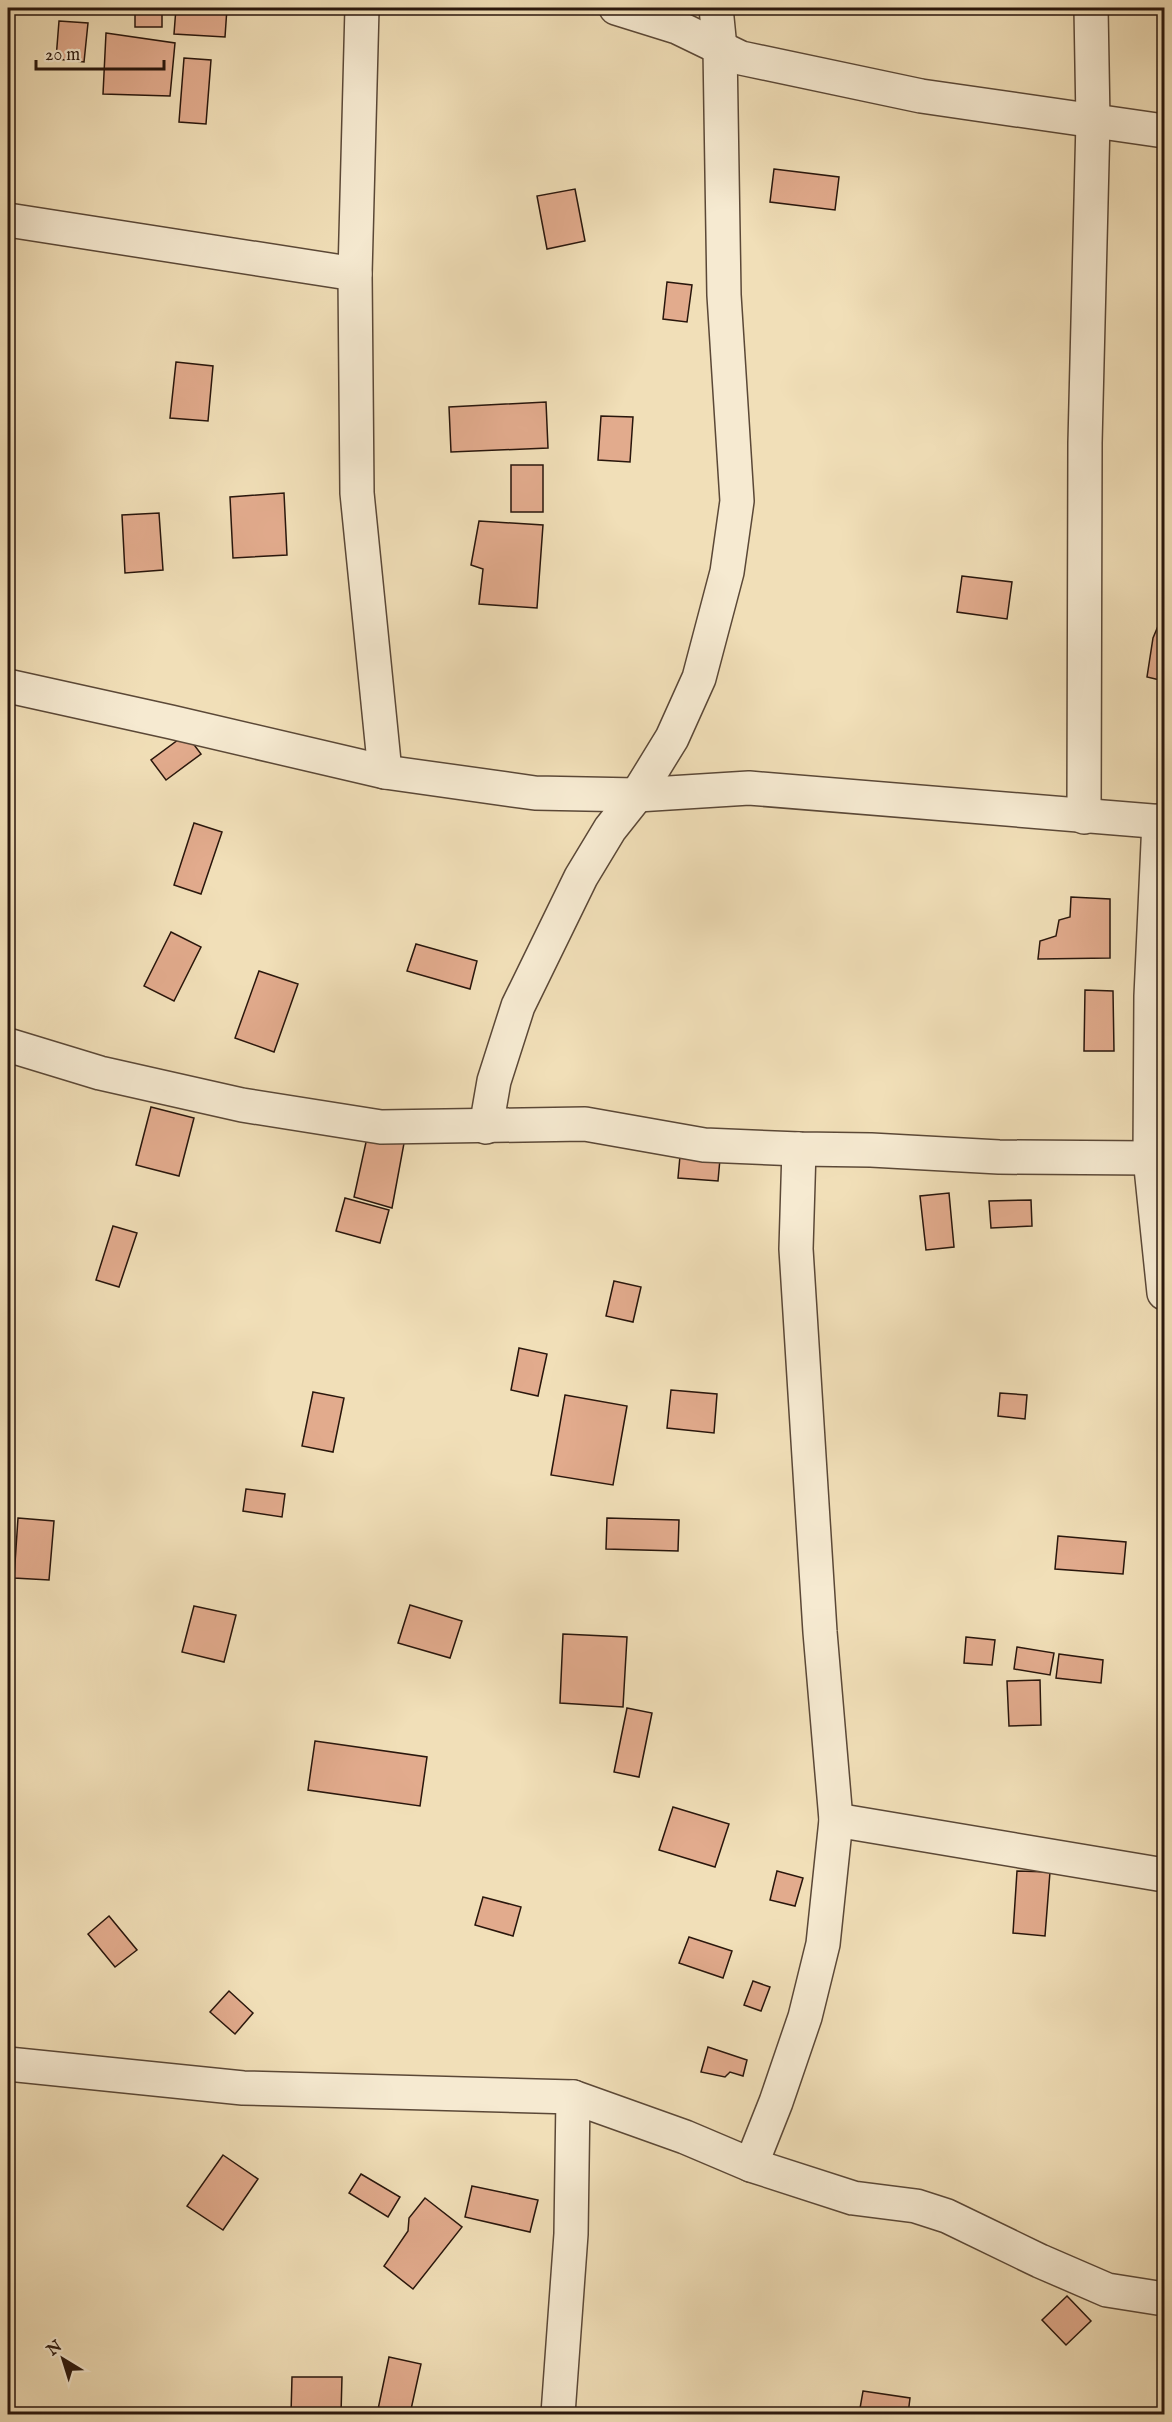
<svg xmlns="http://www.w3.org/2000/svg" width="1172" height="2422" font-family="'IM FELL English',serif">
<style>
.building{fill:#e2ab8d;stroke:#29160c;stroke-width:1.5}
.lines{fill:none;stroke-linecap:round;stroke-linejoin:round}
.minor-casing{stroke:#5b4837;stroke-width:36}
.minor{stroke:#f6ead1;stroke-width:33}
</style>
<rect width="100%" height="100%" fill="#f1dfb8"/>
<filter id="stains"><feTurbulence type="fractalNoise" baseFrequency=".00333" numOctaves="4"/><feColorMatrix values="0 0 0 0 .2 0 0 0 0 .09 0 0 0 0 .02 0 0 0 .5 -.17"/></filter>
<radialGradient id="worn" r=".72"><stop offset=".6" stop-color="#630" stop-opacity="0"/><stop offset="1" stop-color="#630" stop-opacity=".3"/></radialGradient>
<g class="building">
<rect x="135" y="8" width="27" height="19"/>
<polygon points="176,8 227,8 225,37 174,34"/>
<polygon points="59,21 88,23 84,62 56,59"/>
<polygon points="106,33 175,43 170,96 103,94"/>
<polygon points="184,58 211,60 206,124 179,122"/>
<polygon points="774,169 839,177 835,210 770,202"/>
<polygon points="575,189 585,241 547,249 537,196"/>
<polygon points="667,282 692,285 687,322 663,319"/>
<polygon points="176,362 213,366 208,421 170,418"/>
<polygon points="546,402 548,448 451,452 449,407"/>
<polygon points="601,416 633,417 630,462 598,460"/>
<rect x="511" y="465" width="32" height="47"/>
<polygon points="284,493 287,555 233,558 230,497"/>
<polygon points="159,513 163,570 125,573 122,515"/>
<polygon points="479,521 543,525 537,608 479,604 483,569 471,565"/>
<polygon points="962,576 1012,582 1007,619 957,612"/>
<polygon points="1164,612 1164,681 1147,677 1153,638"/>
<polygon points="186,734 201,754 166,780 151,760"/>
<polygon points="194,823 222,832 201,894 174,885"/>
<polygon points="1071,897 1110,899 1110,958 1038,959 1040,941 1056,936 1059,920 1070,917"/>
<polygon points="171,932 201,947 174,1001 144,986"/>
<polygon points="416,944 477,961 470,989 407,971"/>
<polygon points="259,971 298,984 274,1052 235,1038"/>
<polygon points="1085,990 1113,991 1114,1051 1084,1051"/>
<polygon points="151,1107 194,1118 179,1176 136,1165"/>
<polygon points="368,1133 405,1138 392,1208 354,1197"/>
<polygon points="680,1156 720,1159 718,1181 678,1178"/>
<polygon points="949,1193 954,1247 926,1250 920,1196"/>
<polygon points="345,1198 389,1210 380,1243 336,1231"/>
<polygon points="1031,1200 1032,1226 991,1228 989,1201"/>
<polygon points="113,1226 137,1233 119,1287 96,1280"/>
<polygon points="614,1281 641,1287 633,1322 606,1316"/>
<polygon points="519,1348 547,1354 538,1396 511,1390"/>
<polygon points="671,1390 717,1394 714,1433 667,1428"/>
<polygon points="313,1392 344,1398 333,1452 302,1446"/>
<polygon points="1000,1393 1027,1395 1025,1419 998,1416"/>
<polygon points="565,1395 627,1406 613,1485 551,1475"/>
<polygon points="246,1489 285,1494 282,1517 243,1511"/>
<polygon points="18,1518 54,1521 49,1580 14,1578"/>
<polygon points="607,1518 679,1520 678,1551 606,1549"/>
<polygon points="1058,1536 1126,1542 1123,1574 1055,1569"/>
<polygon points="410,1605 462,1621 450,1658 398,1643"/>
<polygon points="194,1606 236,1615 224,1662 182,1652"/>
<polygon points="563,1634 627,1637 623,1707 560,1703"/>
<polygon points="966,1637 995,1640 992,1665 964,1663"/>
<polygon points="1017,1647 1054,1653 1050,1675 1014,1669"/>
<polygon points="1059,1654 1103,1660 1101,1683 1056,1678"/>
<polygon points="1040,1680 1041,1725 1009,1726 1007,1681"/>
<polygon points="627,1708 652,1713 639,1777 614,1772"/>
<polygon points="315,1741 427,1757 420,1806 308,1790"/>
<polygon points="673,1807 729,1824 715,1867 659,1850"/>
<polygon points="777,1871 803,1878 795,1906 770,1900"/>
<polygon points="1017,1871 1050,1872 1045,1936 1013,1933"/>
<polygon points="483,1897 521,1907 513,1936 475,1925"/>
<polygon points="109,1916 137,1950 115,1967 88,1934"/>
<polygon points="689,1937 732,1951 723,1978 679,1963"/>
<polygon points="753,1981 770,1987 761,2011 744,2005"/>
<polygon points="229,1991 253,2013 235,2034 210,2012"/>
<polygon points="708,2047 747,2060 743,2076 730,2072 725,2077 701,2072"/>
<polygon points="223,2155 258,2179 223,2230 187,2206"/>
<polygon points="361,2174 400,2197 388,2217 349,2193"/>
<polygon points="472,2186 538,2200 530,2232 465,2217"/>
<polygon points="425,2198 462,2227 413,2289 384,2266 408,2231 409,2218"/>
<polygon points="1067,2296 1091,2321 1066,2345 1042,2320"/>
<polygon points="389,2357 421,2364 410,2414 377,2414"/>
<polygon points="292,2377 342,2377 341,2414 291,2414"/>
<polygon points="863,2391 910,2398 908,2414 859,2414"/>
</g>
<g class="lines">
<defs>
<g id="minor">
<polyline points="362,8 355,274 357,493 385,772"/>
<polyline points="616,8 677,27 741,58 921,96 1164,131"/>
<polyline points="8,220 355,274"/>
<polyline points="8,686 171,722 385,772 535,793 637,795 749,788 1164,822"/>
<polyline points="1084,817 1085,443 1093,121 1091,8"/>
<polyline points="1159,821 1151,996 1150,1158 1164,1293"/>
<polyline points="8,1045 100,1073 242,1105 381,1127 585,1124 704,1145 799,1149 871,1150 999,1157 1150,1158 1164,1160"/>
<polyline points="486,1127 494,1081 518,1006 581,877 610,829 637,795 672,738 699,678 727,572 737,501 724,295 720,48 716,8"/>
<polyline points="836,1820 1164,1875"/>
<polyline points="8,2064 243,2088 573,2097 685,2137 751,2165 853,2198 916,2206 947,2216 1040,2261 1107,2290 1164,2299"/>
<polyline points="751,2165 776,2102 805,2017 823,1944 836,1820 820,1632 796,1249 799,1149"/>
<polyline points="558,2414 571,2234 573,2097"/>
</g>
</defs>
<use href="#minor" class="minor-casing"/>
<use href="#minor" class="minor"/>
</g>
<rect width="1172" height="2422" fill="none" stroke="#f1dfb8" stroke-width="30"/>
<rect x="9" y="9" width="1154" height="2404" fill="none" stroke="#29160c" stroke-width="3"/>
<rect x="15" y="15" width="1142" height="2392" fill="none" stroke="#29160c" stroke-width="1.5"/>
<g transform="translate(63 2359) rotate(322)" stroke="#f6ead1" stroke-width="4.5" paint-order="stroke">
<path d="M0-4.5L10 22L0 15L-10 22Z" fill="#29160c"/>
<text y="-9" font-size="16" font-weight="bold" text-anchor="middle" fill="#29160c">N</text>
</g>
<path d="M36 60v9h128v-9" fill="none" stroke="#29160c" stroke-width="3"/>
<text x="45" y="60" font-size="18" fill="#29160c" stroke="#f6ead1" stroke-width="4.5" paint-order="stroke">20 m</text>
<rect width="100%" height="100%" filter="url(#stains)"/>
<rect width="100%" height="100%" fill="url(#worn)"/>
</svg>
